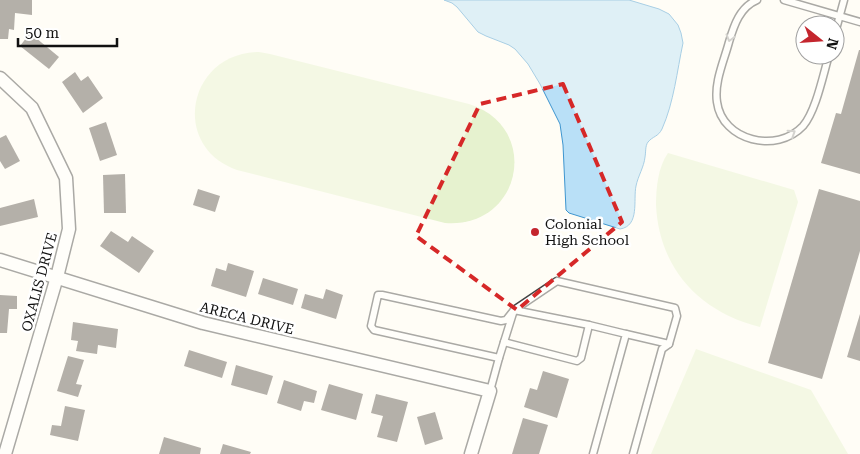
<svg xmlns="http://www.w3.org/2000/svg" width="860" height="454" font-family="'Roboto Serif',serif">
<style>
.pitch{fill:#e6f2cf}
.water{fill:#b9e0f7;stroke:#3f96cf}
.building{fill:#5a524d}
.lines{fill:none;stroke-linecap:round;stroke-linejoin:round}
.lane-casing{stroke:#444;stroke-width:9}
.street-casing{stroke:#444;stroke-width:15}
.lane{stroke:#fff;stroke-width:6}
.street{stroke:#fff;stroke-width:12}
.oneway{stroke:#a0a0a0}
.marked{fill:none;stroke:#d62828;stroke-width:4;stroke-dasharray:10 6;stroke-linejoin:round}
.poi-dot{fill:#c4262e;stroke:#fff;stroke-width:2}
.labels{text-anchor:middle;stroke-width:5;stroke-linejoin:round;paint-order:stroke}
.poi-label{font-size:14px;fill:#111;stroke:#fff;text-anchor:start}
.street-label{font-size:14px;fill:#111;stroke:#fff}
</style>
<rect width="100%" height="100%" fill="#fffdf5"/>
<g class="pitch">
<path d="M259 52 270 54 469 104C542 127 522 229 445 223L237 170C170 147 187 53 259 52Z"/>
<path d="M668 153 794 190 798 202 760 327C699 312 659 268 656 205 656 188 658 167 668 153Z"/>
<polygon points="696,349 811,390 848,454 651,454"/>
</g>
<path class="water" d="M444 0H629L659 9 669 14 678 25 681 33 683 43C677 71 674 102 662 129 658 137 653 136 648 142 645 146 646 152 645 157 644 167 638 176 636 186 633 200 640 226 620 229L569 213 566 210 563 145 560 124 540 84 528 64 515 49 509 45 486 36 478 32 457 7 452 3Z"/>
<g class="building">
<polygon points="0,0 32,0 32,15 15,13 14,30 9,29 8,39 0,39"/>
<polygon points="30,33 59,57 49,69 20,46"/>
<polygon points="859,50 860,50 860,174 821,163 836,113 841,114"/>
<polygon points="75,72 81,81 88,76 103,98 83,113 62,82"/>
<polygon points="106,122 117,155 100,161 89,128"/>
<polygon points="6,135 20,161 5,169 0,161 0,138"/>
<polygon points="125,174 126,213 104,213 103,175"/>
<polygon points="198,189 220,196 215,212 193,205"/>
<polygon points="819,189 860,201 860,251 822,379 768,363"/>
<polygon points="34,199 38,217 0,226 0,208"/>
<polygon points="111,231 128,242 132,236 154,251 139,273 100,246"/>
<polygon points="228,263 254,271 246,297 211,286 216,268 226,271"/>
<polygon points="263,278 298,289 293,305 258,294"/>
<polygon points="326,289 343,295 336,319 301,308 305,294 323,299"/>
<polygon points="0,295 17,296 17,309 9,309 7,333 0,333"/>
<polygon points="860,314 860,361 847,357"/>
<polygon points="73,322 118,329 116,348 98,345 97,354 76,351 78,341 71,340"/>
<polygon points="189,350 227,362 222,378 184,366"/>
<polygon points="68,356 84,360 76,384 82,385 78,397 57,391"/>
<polygon points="236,365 273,376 267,395 231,385"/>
<polygon points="543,371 569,379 557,418 524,407 530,388 537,390"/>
<polygon points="284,380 317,391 314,403 304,401 301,411 277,403"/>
<polygon points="329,384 363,394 356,420 321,410"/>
<polygon points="376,394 408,402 397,442 377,437 383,416 371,413"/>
<polygon points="65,406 85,410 78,441 50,435 52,425 61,426"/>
<polygon points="435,412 443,439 425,445 417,417"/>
<polygon points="523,418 548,425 539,454 512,454"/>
<polygon points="164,437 201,448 200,454 159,454"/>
<polygon points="223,444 251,452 250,454 220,454"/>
</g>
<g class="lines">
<defs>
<g id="lane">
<path d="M757 0C740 7 734 25 729 42 724 61 714 82 717 102 722 141 777 154 803 126 816 111 823 75 829 55"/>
<polyline points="784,0 860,22"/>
<polyline points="835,33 844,0"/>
<polyline points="626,334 669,344"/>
<polyline points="504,342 514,310 589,325"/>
<polyline points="490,391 499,358"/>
<polyline points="593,454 626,334 589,325 581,358 577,361 504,342 499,358 374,330 371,326 378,295 382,295 501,321 506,320 514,310 557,281 675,308 677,316 669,344 662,349 633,454"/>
</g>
<g id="street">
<polyline points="0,78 32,108 66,178 69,229 57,277 5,454"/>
<polyline points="0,260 203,323 490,391 471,454"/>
</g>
</defs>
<use href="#lane" class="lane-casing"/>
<use href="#street" class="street-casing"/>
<use href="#lane" class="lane"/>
<use href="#street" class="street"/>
</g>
<defs><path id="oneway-chevron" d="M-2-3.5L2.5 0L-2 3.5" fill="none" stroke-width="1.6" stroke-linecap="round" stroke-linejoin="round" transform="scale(1.25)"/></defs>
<g class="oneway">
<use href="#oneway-chevron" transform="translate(730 38) rotate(106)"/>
<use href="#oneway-chevron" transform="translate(792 133) rotate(-33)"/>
</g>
<path d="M0 0H860V454H0ZM563 84 622 222 517 310 416 236 480 104Z" fill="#fffdf5" fill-opacity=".55" fill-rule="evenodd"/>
<path class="marked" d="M563 84 622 222 517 310 416 236 480 104Z"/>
<circle class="poi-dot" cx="535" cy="232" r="5"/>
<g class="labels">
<g class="poi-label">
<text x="545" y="229">Colonial<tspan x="545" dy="16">High School</tspan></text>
</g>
<g class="street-label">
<text transform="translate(39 282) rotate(-75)" y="5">OXALIS DRIVE</text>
<text transform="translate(247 318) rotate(14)" y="5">ARECA DRIVE</text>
</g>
</g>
<g transform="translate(820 40) rotate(107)"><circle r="24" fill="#ffffff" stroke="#a0a0a0"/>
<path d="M0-4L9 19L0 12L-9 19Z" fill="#c4262e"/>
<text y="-8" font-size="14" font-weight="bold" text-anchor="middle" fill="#111111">N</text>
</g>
<path d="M18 38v8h99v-8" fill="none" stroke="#111111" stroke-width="2.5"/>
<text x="25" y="38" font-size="15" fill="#111111" stroke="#ffffff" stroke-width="4" paint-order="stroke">50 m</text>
</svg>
